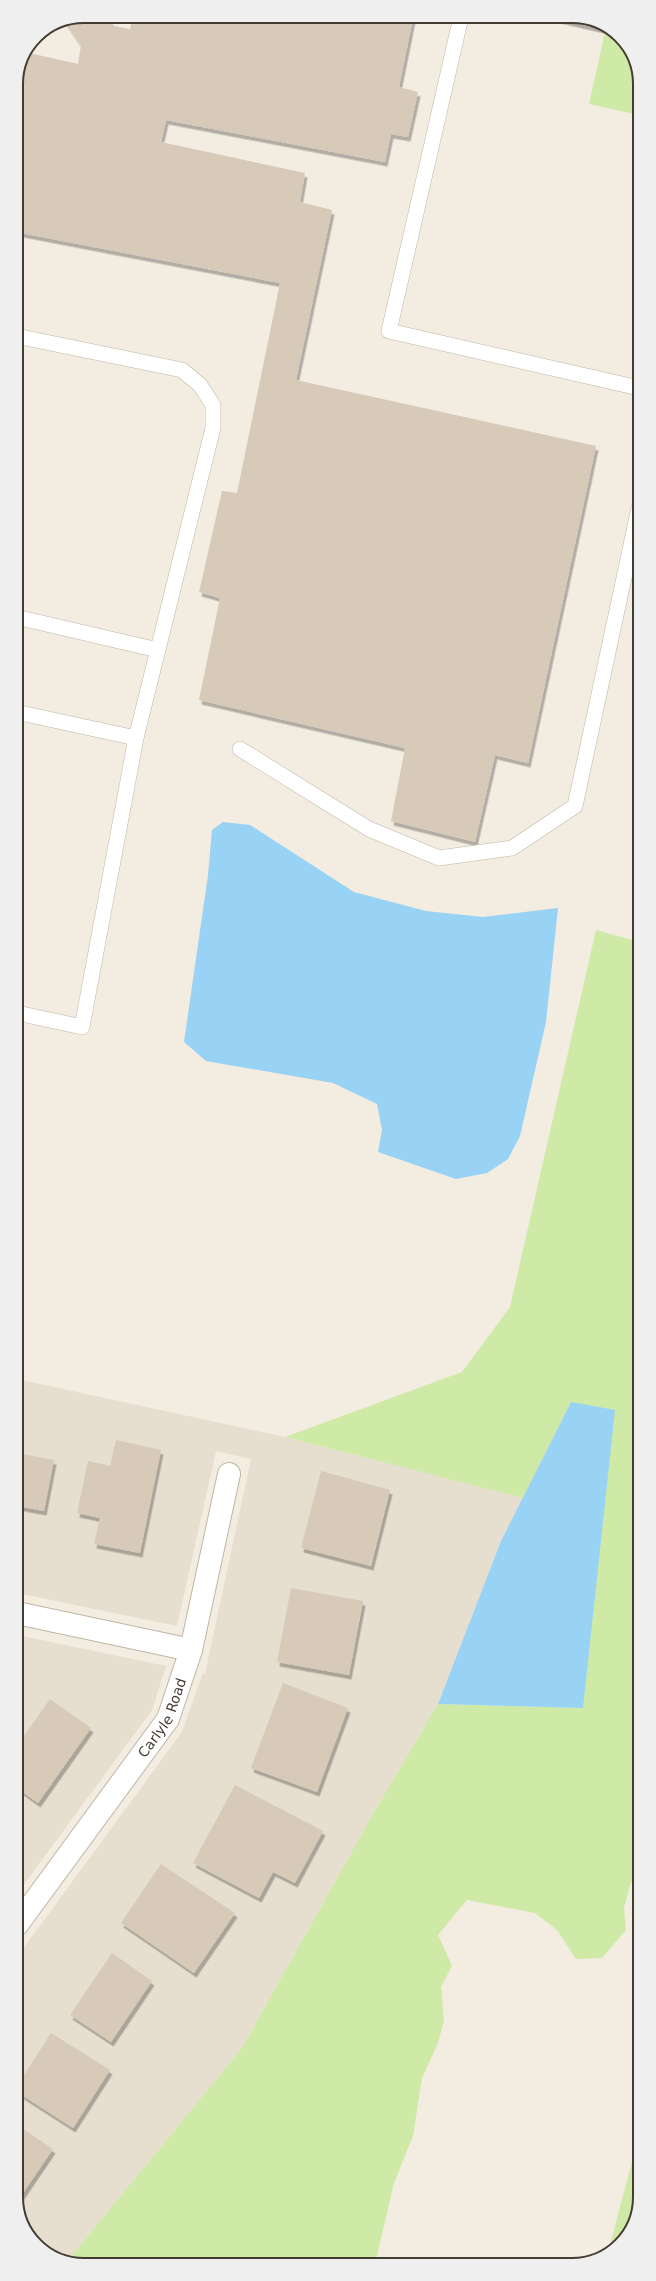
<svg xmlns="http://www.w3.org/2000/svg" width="656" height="2281" font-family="'DejaVu Sans',sans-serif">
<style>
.residential{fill:#e6decf}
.green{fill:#cfeaa6}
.water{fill:#98d3f5}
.building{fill:#d7cab9;filter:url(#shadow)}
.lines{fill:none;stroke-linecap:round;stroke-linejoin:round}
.lane-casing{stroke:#c1b6a6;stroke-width:16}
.street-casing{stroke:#c1b6a6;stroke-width:24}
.lane{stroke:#fff;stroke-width:15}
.street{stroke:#fff;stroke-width:22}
.labels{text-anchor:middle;stroke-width:4;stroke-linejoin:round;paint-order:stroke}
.street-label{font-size:14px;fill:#443c32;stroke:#fff}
.rim{fill:none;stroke:#443c32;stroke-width:2}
</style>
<defs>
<filter id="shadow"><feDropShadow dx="2.5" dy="4.5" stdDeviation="0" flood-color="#0004"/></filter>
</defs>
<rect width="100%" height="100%" fill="#f2ece1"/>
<g class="residential">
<polygon points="17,1379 285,1437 523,1498 501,1541 438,1704 374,1812 242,2048 68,2260 39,2248 17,2210 17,1957 182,1732 203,1673 205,1674 251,1459 216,1451 177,1626 17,1593"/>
<polygon points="17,1635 166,1666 152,1710 17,1894"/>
</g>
<g class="green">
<polygon points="606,28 617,33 639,71 639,115 589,104"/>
<polygon points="596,930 639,942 640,1880 631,1882 624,1908 626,1930 602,1958 576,1959 557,1930 535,1913 467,1900 438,1935 452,1966 441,1987 444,2022 437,2045 422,2078 413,2136 394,2183 375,2264 79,2265 68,2260 242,2048 374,1812 438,1704 583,1708 571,1402 523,1498 285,1437 462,1372 510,1307"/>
<polygon points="640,2131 640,2197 626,2239 609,2249"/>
</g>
<g class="water">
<polygon points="223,822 250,825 354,892 426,911 483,917 558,908 546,1022 520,1136 508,1159 487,1173 456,1179 378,1152 382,1130 377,1104 333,1083 206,1061 184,1042 208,875 212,830"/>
<polygon points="571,1402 615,1410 583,1708 438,1704 501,1541"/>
</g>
<g class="building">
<polygon points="545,16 577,16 606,28 606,30"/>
<polygon points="413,18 399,87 418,92 408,137 391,134 385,162 166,120 161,142 305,173 300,202 332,210 296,380 596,446 528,763 495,755 475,842 391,821 405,748 199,700 220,598 199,592 222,491 237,493 280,283 16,232 16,84 21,58 25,52 78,64 81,46 64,21 110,21 114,26 130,29 132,20"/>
<polygon points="116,1440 161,1450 140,1553 94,1544 100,1518 77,1513 88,1461 110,1466"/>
<polygon points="17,1453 54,1460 44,1511 17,1506"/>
<polygon points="321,1471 390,1490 371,1566 301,1548"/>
<polygon points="291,1588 363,1601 349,1675 277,1662"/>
<polygon points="283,1683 348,1708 317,1792 251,1768"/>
<polygon points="50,1699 91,1728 38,1803 17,1788 17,1746"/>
<polygon points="235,1785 323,1831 295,1883 273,1872 259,1898 193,1863"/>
<polygon points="161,1864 235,1913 194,1973 121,1923"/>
<polygon points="112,1953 152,1981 111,2042 70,2015"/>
<polygon points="51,2033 110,2070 73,2128 17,2092 17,2086"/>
<polygon points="17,2125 53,2149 17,2202"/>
</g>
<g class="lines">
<defs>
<g id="lane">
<polyline points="461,17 389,331 639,388"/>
<polyline points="16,336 182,370 200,385 213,405 213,428 136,738"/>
<polyline points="16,617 158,650"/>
<polyline points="16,712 136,738 82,1027 17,1013"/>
<polyline points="240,749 369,829 439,858 512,848 575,806 639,508"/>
</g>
<g id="street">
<polyline points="17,1613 191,1650"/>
<path id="s1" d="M17 1925 168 1719 191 1650 229 1474"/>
</g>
</defs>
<use href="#lane" class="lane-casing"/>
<use href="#street" class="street-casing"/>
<use href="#lane" class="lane"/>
<use href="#street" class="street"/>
</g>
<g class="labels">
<g class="street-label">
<text dy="5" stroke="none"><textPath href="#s1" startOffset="254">Carlyle Road</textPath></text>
</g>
</g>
<path d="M0 0H656V2281H0ZM84 23H572A61 61 0 0 1 633 84V2197A61 61 0 0 1 572 2258H84A61 61 0 0 1 23 2197V84A61 61 0 0 1 84 23Z" fill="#f0efef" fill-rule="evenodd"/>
<path class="rim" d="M84 23H572A61 61 0 0 1 633 84V2197A61 61 0 0 1 572 2258H84A61 61 0 0 1 23 2197V84A61 61 0 0 1 84 23Z"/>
</svg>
